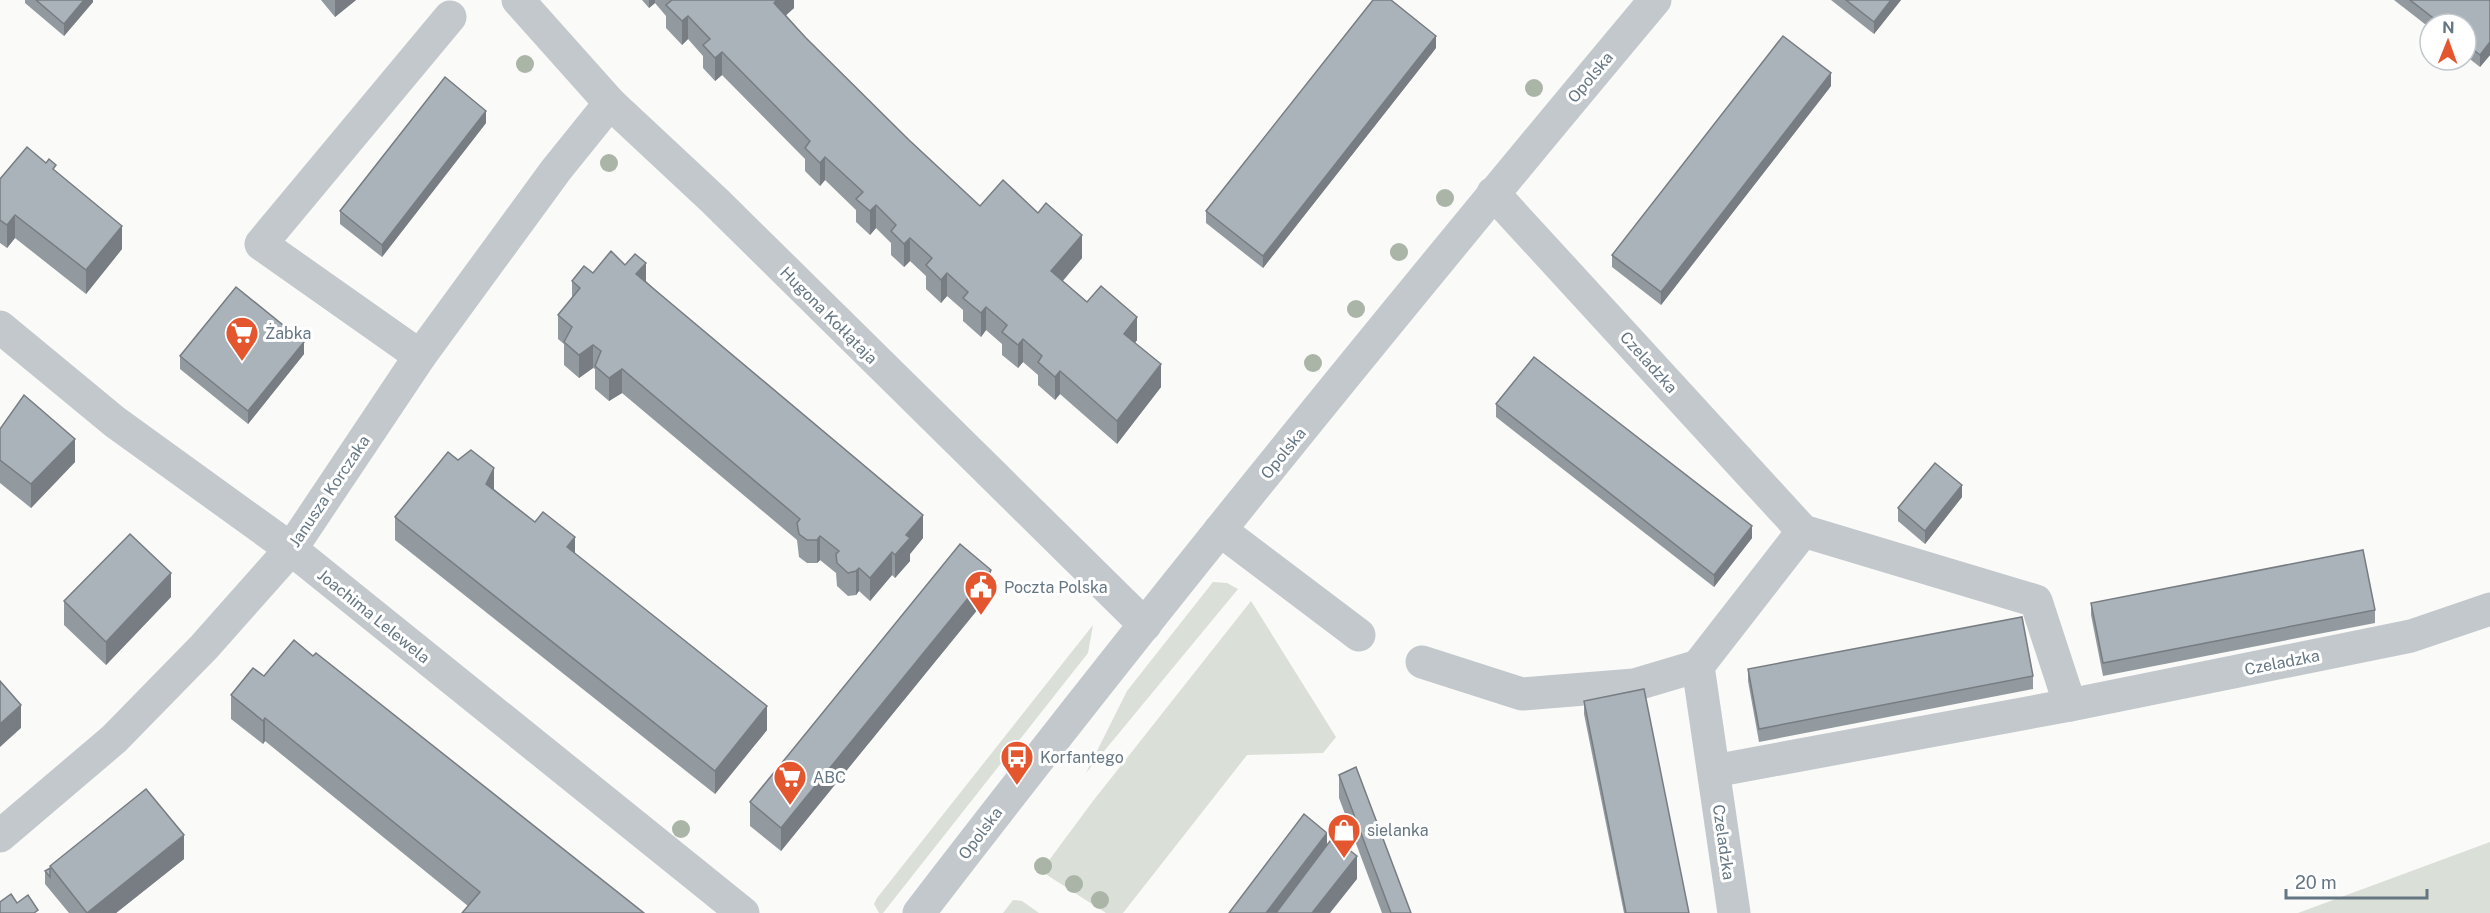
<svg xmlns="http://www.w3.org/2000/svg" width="2490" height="913" font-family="'Public Sans',sans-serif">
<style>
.green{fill:#dadfd7}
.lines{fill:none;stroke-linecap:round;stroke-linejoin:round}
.minor{stroke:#c3c8cc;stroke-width:33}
.tree{fill:#aab4a7}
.wall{fill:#929a9f}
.shaded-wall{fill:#777d82}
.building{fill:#aab3b9;stroke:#777d82;stroke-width:1.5}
.labels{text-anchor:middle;stroke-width:6;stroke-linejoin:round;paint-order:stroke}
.street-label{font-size:16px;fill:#657683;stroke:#fff}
.poi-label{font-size:16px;fill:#657683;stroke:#fff;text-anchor:start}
</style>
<rect width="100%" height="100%" fill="#fafaf8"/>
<g class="green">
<polygon points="1213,582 1227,583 1238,589 1086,773 1127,691"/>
<polygon points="1251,601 1336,737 1323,753 1247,755 1123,913 1106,913 1047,875 1050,859 1093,801"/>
<polygon points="1093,625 1088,653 883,913 879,913 874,904 877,898"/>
<polygon points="2490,842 2490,913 2298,913"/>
<polygon points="1013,900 1022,901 1039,913 1003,913"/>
</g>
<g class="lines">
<g class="minor">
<polyline points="518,0 610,103 715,201 1145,625"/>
<polyline points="1493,193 1803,531 2036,601 2070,705 2411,636 2490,609"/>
<polyline points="0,327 115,422 291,549 743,913"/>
<polyline points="420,356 261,244 450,17"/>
<polyline points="1220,530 1359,635"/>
<polyline points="1422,662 1522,694 1634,685 1698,666"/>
<polyline points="1714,771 2070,705"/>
<polyline points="0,836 114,739 204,647 291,549 420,356 556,170 610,103"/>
<path d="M919 913C1157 603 1404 300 1655 0"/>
<polyline points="1734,913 1698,666 1803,531"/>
</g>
</g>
<g class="tree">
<circle cx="525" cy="64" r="9"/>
<circle cx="1534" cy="88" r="9"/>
<circle cx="609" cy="163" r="9"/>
<circle cx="1445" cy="198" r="9"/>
<circle cx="1399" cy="252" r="9"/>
<circle cx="1356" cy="309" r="9"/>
<circle cx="1313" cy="363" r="9"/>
<circle cx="681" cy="829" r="9"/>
<circle cx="1043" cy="866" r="9"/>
<circle cx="1074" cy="884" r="9"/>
<circle cx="1100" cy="900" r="9"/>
</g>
<g class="wall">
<polygon points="25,0 93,0 93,2 64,36 25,3"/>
<polygon points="321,0 356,0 335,17"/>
<polygon points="642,0 794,0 794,8 786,15 806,38 909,140 980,206 1082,258 1063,281 1087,302 1137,340 1135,343 1161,387 1117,444 1060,394 1055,400 1038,385 1038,375 1023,362 1018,368 1002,355 1002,344 986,330 981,337 963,321 963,310 947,296 941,303 926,289 926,276 910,261 904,267 891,255 891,243 876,228 870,235 856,222 856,210 825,180 820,186 805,171 805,159 722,75 715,81 703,68 703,56 688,39 682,45 666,28 666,16 655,3 649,8"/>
<polygon points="1831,0 1901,0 1874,34"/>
<polygon points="2394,0 2490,0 2490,55 2480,67 2466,56 2466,24 2430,24 2430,28"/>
<polygon points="1436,48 1263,268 1206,223 1206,211"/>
<polygon points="1831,86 1661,305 1612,267 1612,255"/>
<polygon points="486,123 382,257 340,224 340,211"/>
<polygon points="56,171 122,249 86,294 15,238 7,248 0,243 0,179"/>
<polygon points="625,265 646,281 923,538 910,554 910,561 895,578 892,575 870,601 859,591 856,595 848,596 837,586 836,573 820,560 817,563 807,563 799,557 797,540 622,393 609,401 595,389 595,369 593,368 579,378 564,365 564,344 558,339 558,315 572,298 572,281 593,273"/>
<polygon points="304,354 248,424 180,369 180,356"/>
<polygon points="1496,404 1752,538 1714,587 1496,417"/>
<polygon points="0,429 75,462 31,508 0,483"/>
<polygon points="458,460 575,554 767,730 715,794 395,540 395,517"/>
<polygon points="1962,497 1925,544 1898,521 1898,508"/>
<polygon points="991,593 781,851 750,826 750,802"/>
<polygon points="171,597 106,665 64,625 64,601"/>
<polygon points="2091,603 2375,610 2375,623 2103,676 2091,615"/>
<polygon points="313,656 644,913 468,906 265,741 263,744 231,719 231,695 264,676"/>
<polygon points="1748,669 2033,676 2033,689 1759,742 1748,681"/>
<polygon points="1584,701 1689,913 1624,913 1584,714"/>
<polygon points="1339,775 1411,913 1382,913 1339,798"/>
<polygon points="184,859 116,913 69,913 45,884 45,871 50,868 50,866"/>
</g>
<g class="shaded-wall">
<polygon points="84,0 93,0 93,2 64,36 64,24"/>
<polygon points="335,0 356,0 335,17"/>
<polygon points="649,0 655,0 655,3 649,8"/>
<polygon points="777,0 794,0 794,8 774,26 774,3"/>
<polygon points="1891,0 1901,0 1874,34 1874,22"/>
<polygon points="688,16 688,39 682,45 682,21"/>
<polygon points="1436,36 1436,48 1263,268 1263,256"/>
<polygon points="2490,42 2490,55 2480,67 2480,55"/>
<polygon points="722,52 722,75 715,81 715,58"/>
<polygon points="1831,73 1831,86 1661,305 1661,292"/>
<polygon points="486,111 486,123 382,257 382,245"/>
<polygon points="825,157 825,180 820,186 820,163"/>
<polygon points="876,205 876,228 870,235 870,211"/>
<polygon points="15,215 15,238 7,248 7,225"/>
<polygon points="122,226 122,249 86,294 86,270"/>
<polygon points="1082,235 1082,258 1051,294 1051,271"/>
<polygon points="910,238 910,261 904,267 904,244"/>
<polygon points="646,263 646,286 636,274"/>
<polygon points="947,273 947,296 941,303 941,280"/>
<polygon points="986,307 986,330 981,337 981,313"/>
<polygon points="1137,317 1137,340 1124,357 1124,334"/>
<polygon points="1023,339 1023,362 1018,368 1018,345"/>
<polygon points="304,342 304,354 248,424 248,411"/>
<polygon points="593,345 593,368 579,378 579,355"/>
<polygon points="1161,364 1161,387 1117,444 1117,421"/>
<polygon points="622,369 622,393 609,401 609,378"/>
<polygon points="1060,371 1060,394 1055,400 1055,377"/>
<polygon points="75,439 75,462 31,508 31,484"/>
<polygon points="494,468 494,491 486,484"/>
<polygon points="1962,485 1962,497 1925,544 1925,531"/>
<polygon points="923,515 923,538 910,554 910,561 895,578 895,555 906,535"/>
<polygon points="1752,526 1752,538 1714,587 1714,575"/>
<polygon points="820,536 820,560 817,563 817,540"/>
<polygon points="575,537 575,560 567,547"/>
<polygon points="892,552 892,575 870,601 870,578"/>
<polygon points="859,568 859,591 856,595 856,571"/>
<polygon points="991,570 991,593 781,851 781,828"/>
<polygon points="171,573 171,597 106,665 106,642"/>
<polygon points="21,705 21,728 0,747 0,724"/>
<polygon points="767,706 767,730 715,794 715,771"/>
<polygon points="265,718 265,741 263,744 263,721"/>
<polygon points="1327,833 1327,857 1284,913 1266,913"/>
<polygon points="184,835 184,859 116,913 87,913"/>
<polygon points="1357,856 1357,879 1330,913 1312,913"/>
</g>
<g class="building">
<polygon points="36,0 84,0 64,24"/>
<polygon points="672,0 777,0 774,3 806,38 909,140 980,206 1003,180 1038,213 1046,203 1082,235 1051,271 1087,302 1101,286 1137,317 1124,334 1161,364 1117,421 1060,371 1055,377 1038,362 1042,356 1023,339 1018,345 1002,332 1007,325 986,307 981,313 963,298 968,292 947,273 941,280 926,265 932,258 910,238 904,244 891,231 896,225 876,205 870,211 856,199 863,192 825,157 820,163 805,148 810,141 722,52 715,58 703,45 710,39 688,16 682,21 666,5"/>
<polygon points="1373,0 1391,0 1436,36 1263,256 1206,211"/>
<polygon points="1846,0 1891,0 1874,22"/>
<polygon points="2410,0 2490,0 2490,42 2480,55 2466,44 2466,24 2441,24"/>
<polygon points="1783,36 1831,73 1661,292 1612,255"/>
<polygon points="445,77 486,111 382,245 340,211"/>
<polygon points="27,147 46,163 49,159 56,165 53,169 122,226 86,270 15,215 7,225 0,220 0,179"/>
<polygon points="611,251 625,265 635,254 646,263 636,274 923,515 906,535 910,538 895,555 892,552 870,578 859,568 856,571 848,573 837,563 836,554 839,551 820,536 817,540 807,540 799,534 797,523 800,519 622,369 609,378 595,366 601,351 593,345 579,355 564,342 572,327 558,315 580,288 572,281 584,266 593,273"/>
<polygon points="236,287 304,342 248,411 180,356"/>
<polygon points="1534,357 1752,526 1714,575 1496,404"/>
<polygon points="24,395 75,439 31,484 0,460 0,429"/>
<polygon points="471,450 494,468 486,484 535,522 543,512 575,537 567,547 767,706 715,771 395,517 448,452 458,460"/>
<polygon points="1935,463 1962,485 1925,531 1898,508"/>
<polygon points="130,534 171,573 106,642 64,601"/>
<polygon points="960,544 991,570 781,828 750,802"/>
<polygon points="2363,550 2375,610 2103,663 2091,603"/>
<polygon points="2022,617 2033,676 1759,729 1748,669"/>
<polygon points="294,640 313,656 316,653 644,913 462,913 480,892 265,718 263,721 231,695 253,668 264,676"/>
<polygon points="0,681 21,705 0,724"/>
<polygon points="1644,689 1689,913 1626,913 1584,701"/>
<polygon points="1356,767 1411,913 1391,913 1339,775"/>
<polygon points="146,789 184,835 87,913 50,866"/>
<polygon points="1304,814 1327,833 1266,913 1229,913"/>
<polygon points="1333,837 1357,856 1312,913 1276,913"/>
<polygon points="50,868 50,877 45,871"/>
<polygon points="11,894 17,903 28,895 38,910 34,913 0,913 0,902"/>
</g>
<defs>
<symbol id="supermarket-pin" viewBox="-11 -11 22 30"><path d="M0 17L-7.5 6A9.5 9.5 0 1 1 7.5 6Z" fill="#e4572e" stroke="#fff"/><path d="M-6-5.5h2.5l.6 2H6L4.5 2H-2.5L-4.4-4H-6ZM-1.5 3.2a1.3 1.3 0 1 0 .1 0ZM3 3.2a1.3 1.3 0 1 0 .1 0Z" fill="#fff"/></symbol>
<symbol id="civic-pin" viewBox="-11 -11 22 30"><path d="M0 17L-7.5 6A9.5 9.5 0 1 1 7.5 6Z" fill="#e4572e" stroke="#fff"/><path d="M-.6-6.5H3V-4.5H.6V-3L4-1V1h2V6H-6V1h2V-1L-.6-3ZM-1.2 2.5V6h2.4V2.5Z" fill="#fff"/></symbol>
<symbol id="bus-pin" viewBox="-11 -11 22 30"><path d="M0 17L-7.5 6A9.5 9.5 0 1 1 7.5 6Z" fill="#e4572e" stroke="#fff"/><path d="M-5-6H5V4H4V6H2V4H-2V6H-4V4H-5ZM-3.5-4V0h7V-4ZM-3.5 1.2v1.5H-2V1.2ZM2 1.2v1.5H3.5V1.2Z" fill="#fff"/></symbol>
<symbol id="shop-pin" viewBox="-11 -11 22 30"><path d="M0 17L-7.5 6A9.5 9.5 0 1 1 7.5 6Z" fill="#e4572e" stroke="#fff"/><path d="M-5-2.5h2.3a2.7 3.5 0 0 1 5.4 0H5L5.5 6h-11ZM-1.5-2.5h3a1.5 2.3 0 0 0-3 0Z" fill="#fff"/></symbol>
</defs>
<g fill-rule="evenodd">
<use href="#supermarket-pin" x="223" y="314" width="38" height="52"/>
<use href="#civic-pin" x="962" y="568" width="38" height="52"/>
<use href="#bus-pin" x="998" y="738" width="38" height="52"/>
<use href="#supermarket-pin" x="771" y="758" width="38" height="52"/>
<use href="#shop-pin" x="1325" y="811" width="38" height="52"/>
</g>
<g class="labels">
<g class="street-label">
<text transform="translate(1590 77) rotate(-50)" y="6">Opolska</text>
<text transform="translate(829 315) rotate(45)" y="6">Hugona Kołłątaja</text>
<text transform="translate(1649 362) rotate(48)" y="6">Czeladzka</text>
<text transform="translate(1283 453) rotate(-51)" y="6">Opolska</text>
<text transform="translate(329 491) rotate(-56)" y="6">Janusza Korczaka</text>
<text transform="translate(374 616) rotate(39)" y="6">Joachima Lelewela</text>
<text transform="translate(2282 662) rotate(-11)" y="6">Czeladzka</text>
<text transform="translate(980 833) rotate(-53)" y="6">Opolska</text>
<text transform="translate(1724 842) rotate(82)" y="6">Czeladzka</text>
</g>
<g class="poi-label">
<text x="265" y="339">Żabka</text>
<text x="1004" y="593">Poczta Polska</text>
<text x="1040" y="763">Korfantego</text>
<text x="813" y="783">ABC</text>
<text x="1367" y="836">sielanka</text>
</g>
</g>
<g transform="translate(2448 42) rotate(1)"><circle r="28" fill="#ffffff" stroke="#c1c8cd" stroke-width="1.5"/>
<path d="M0-4.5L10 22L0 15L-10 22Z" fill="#e4572e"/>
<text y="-9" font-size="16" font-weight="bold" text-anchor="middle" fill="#657683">N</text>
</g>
<path d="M2286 889v9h141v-9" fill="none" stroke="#657683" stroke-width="3"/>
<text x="2295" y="889" font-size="18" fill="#657683" stroke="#ffffff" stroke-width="4.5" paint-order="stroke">20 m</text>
</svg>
